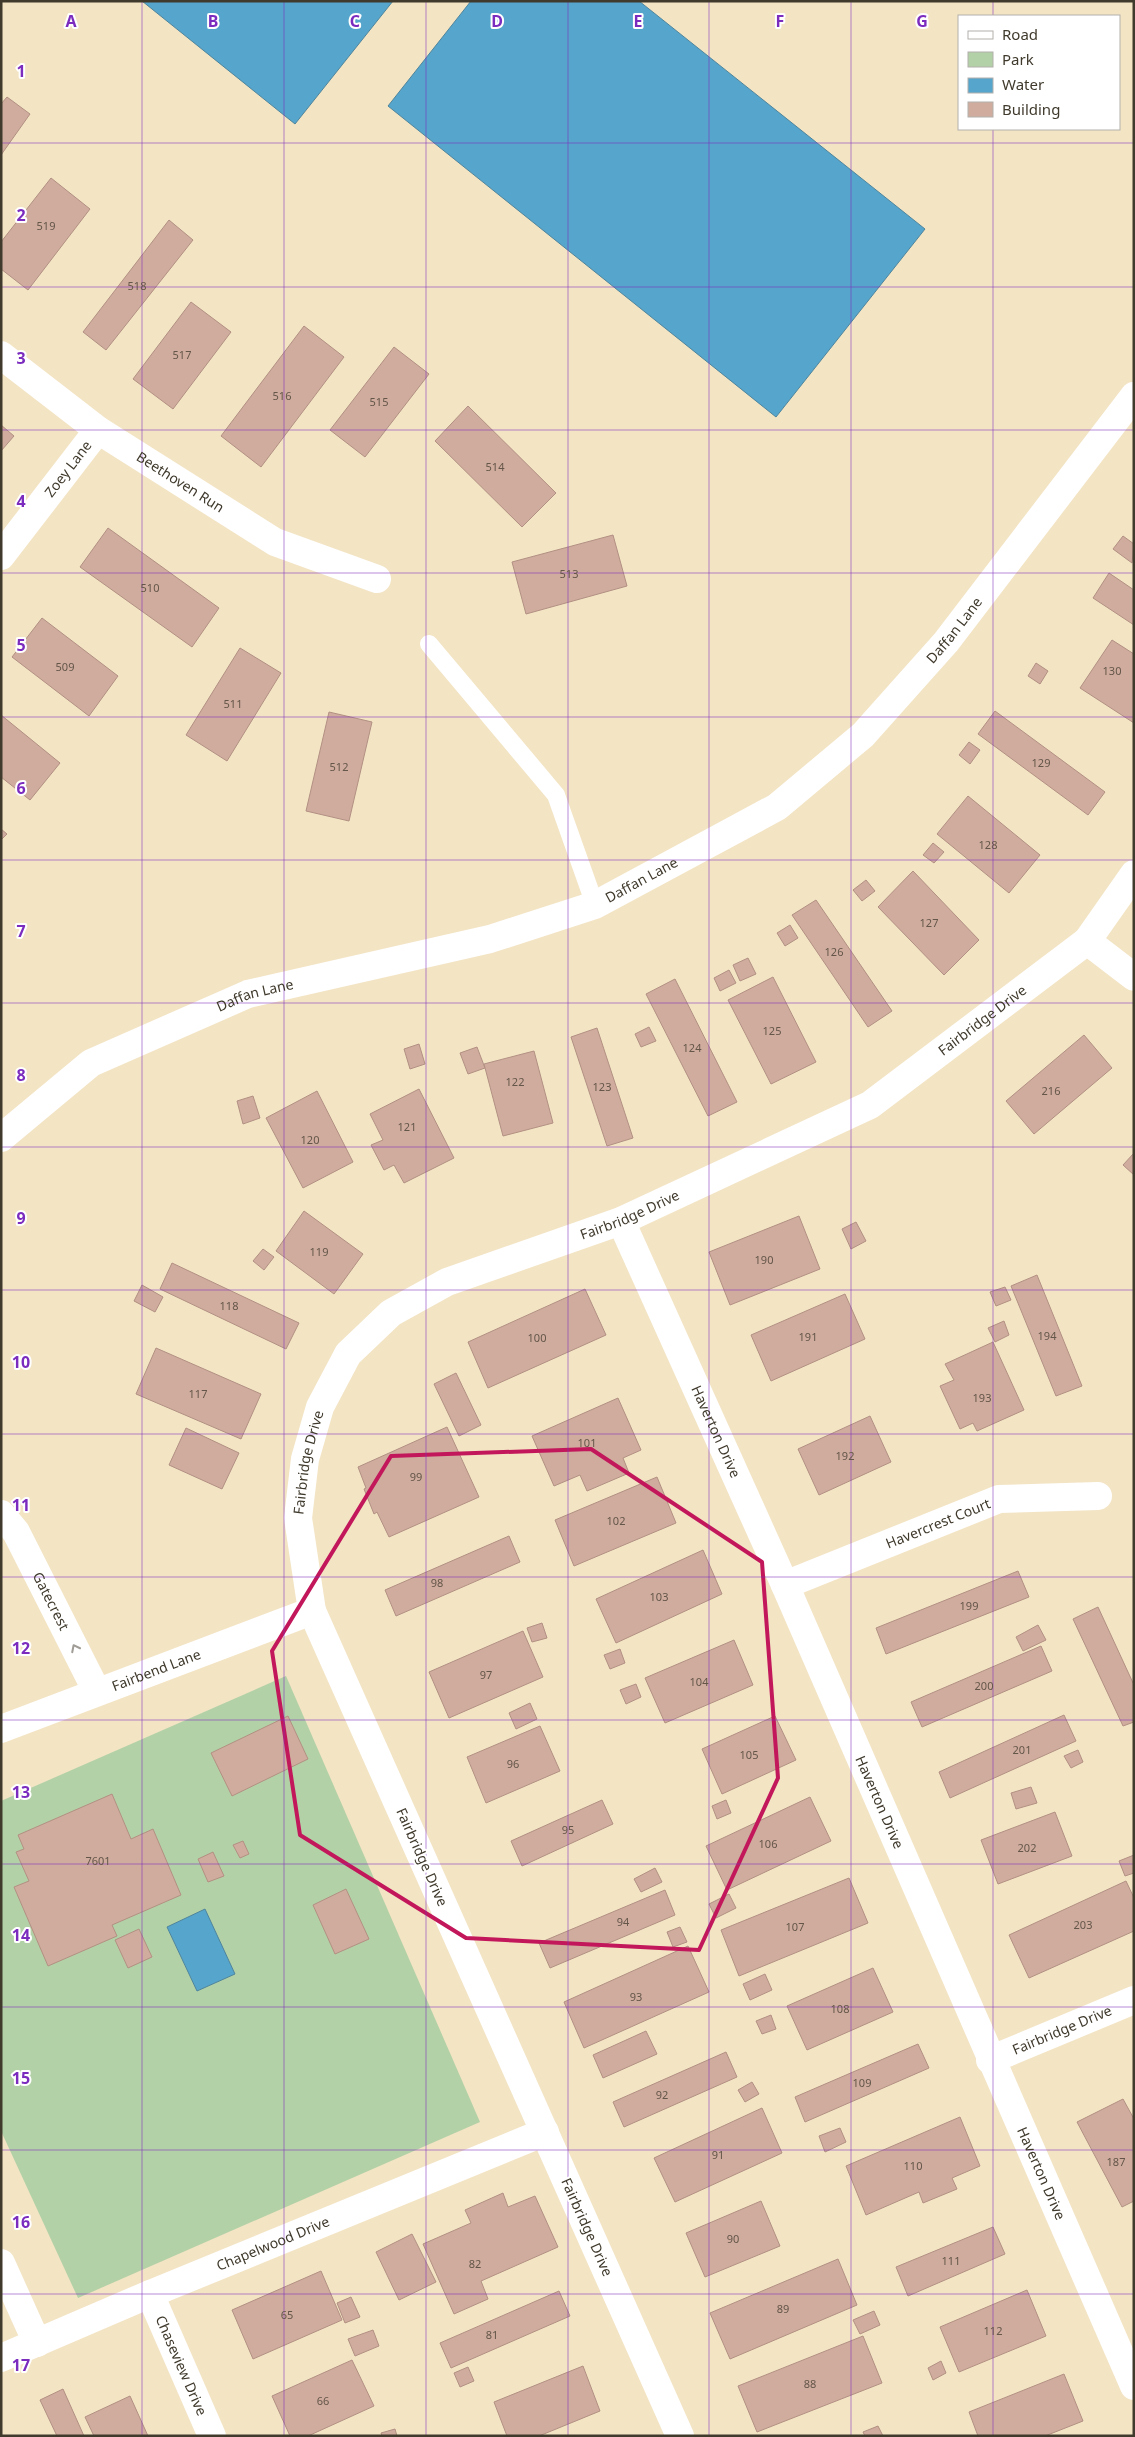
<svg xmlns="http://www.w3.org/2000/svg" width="1135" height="2437" font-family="'Noto Sans',sans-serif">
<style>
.green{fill:#b3d1a7}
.water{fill:#56a5cc;stroke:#4f859c}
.building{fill:#cfac9e;stroke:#b29083}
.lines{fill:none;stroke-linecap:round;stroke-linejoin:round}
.lane{stroke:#fff;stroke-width:18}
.street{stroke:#fff;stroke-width:28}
.secondary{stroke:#fff;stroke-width:28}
.oneway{stroke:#a09c96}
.marked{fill:none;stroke:#c2185b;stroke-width:4;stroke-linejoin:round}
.grid{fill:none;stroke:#7b2cbf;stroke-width:1;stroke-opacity:0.55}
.labels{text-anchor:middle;stroke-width:4;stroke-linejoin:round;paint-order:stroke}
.number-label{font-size:11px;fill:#645649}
.street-label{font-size:14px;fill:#403a2d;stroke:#fff}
.grid-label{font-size:16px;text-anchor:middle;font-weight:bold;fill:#7b2cbf;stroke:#fff;stroke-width:4;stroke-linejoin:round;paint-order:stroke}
</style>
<rect width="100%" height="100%" fill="#f3e4c4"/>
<polygon class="green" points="286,1676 480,2122 78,2298 1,2131 1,1801"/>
<g class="water">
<polygon points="142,1 393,1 295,124"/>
<polygon points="471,1 639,1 925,229 776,417 388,106"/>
<polygon points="205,1909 235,1974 197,1991 167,1927"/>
</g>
<g class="building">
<polygon points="7,97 30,114 1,155 1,104"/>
<polygon points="51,178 90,209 28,290 1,269 1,242"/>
<polygon points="169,220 193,240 106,350 83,332"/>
<polygon points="191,302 231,332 173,409 133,379"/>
<polygon points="304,326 344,357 261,467 221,436"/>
<polygon points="394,347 429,374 365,457 330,430"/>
<polygon points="468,406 556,493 522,527 435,441"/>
<polygon points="1,425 14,436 1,451"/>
<polygon points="108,528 219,608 192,647 80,567"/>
<polygon points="613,535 627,586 526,614 512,562"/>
<polygon points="1123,536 1134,544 1132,563 1113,549"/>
<polygon points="1109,573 1134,590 1134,625 1093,598"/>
<polygon points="42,618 118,676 89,716 12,657"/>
<polygon points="1112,640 1134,654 1134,723 1080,688"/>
<polygon points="240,648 281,673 227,761 186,735"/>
<polygon points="1036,663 1048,671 1040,684 1028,676"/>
<polygon points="995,711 1105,792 1088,815 978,734"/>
<polygon points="329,712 372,722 349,821 306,811"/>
<polygon points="1,715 60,763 30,800 1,777"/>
<polygon points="969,742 980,750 970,764 959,755"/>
<polygon points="968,796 1040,855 1009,893 937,834"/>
<polygon points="1,829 7,834 1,840"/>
<polygon points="933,843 944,852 934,863 923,855"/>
<polygon points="913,871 979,940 944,975 878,907"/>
<polygon points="866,880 875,891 862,901 853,890"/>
<polygon points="816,900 892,1011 868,1027 792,915"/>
<polygon points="790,925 798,938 785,946 777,933"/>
<polygon points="748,958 756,974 740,981 733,965"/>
<polygon points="729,970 736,983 720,991 714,978"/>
<polygon points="773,977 816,1062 771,1084 728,1000"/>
<polygon points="675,979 737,1102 708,1116 646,994"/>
<polygon points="649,1027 656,1041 641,1047 635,1034"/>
<polygon points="597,1028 633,1138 607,1146 571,1037"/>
<polygon points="1084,1035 1112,1068 1034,1134 1006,1101"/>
<polygon points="419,1044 425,1064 410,1069 404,1049"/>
<polygon points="477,1047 485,1068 468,1074 460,1053"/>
<polygon points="534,1051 553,1123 503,1136 484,1064"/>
<polygon points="419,1089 454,1158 404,1183 394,1165 384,1170 371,1145 383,1140 370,1114"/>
<polygon points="317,1091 353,1162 303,1188 266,1118"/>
<polygon points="253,1096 260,1118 243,1124 237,1101"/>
<polygon points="1134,1153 1134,1175 1123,1165"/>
<polygon points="304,1211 363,1254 334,1294 276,1251"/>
<polygon points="799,1216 820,1269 730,1305 709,1252"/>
<polygon points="856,1222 866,1241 851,1249 842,1229"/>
<polygon points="263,1249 274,1257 264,1270 253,1261"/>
<polygon points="172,1263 299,1323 286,1349 160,1289"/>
<polygon points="1037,1275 1082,1386 1056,1396 1011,1286"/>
<polygon points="142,1285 163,1297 155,1312 134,1301"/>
<polygon points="1005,1287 1011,1300 996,1306 990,1292"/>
<polygon points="585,1289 606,1335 488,1388 468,1342"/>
<polygon points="845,1294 865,1339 771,1381 751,1335"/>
<polygon points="1004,1321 1009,1335 995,1342 988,1328"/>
<polygon points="993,1342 1024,1410 977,1431 973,1423 960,1429 940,1386 954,1380 945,1364"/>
<polygon points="156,1348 261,1394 241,1439 136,1394"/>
<polygon points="456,1373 481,1425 459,1436 434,1384"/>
<polygon points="618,1398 641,1450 623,1458 629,1473 587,1491 580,1475 554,1486 532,1436"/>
<polygon points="870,1416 891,1462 819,1495 798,1449"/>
<polygon points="447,1427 479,1497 389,1537 377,1512 374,1514 364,1489 366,1488 358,1467"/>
<polygon points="186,1428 239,1453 222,1489 169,1465"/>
<polygon points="657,1477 676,1523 574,1566 555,1520"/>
<polygon points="509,1536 520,1562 396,1616 385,1590"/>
<polygon points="703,1550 722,1594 616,1643 596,1599"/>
<polygon points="1018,1571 1029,1597 886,1654 876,1628"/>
<polygon points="1098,1607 1134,1685 1134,1722 1123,1726 1073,1619"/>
<polygon points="542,1623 547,1638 532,1642 527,1628"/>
<polygon points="1038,1625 1046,1640 1023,1651 1016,1637"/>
<polygon points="523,1631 543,1677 449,1718 429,1672"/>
<polygon points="734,1640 753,1685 665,1723 645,1678"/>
<polygon points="1041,1646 1052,1671 922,1727 911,1702"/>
<polygon points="620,1649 625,1663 610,1669 604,1655"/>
<polygon points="636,1684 641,1697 626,1704 620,1690"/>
<polygon points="530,1703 537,1719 516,1729 509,1713"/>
<polygon points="1064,1715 1076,1741 950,1798 939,1772"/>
<polygon points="288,1716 308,1759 232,1796 211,1753"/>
<polygon points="775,1716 796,1760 722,1794 702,1749"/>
<polygon points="540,1726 560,1771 486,1803 467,1757"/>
<polygon points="1078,1750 1083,1762 1071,1768 1064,1756"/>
<polygon points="1031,1787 1037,1803 1016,1809 1011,1793"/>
<polygon points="112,1794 131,1839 153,1829 181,1895 112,1925 117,1936 48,1966 14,1887 29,1881 16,1852 24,1849 18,1835"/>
<polygon points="810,1797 831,1841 727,1890 706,1846"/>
<polygon points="602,1800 613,1824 522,1866 511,1841"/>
<polygon points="726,1800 731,1813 717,1819 712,1806"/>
<polygon points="1055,1812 1072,1856 998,1884 981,1840"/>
<polygon points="243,1841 249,1854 240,1858 233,1845"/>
<polygon points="213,1852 224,1876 208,1882 198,1859"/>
<polygon points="1134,1855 1134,1873 1125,1876 1119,1861"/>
<polygon points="655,1868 662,1882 641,1892 634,1879"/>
<polygon points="849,1878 868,1923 739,1976 721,1930"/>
<polygon points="1126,1881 1134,1898 1134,1931 1029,1978 1009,1935"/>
<polygon points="346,1889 369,1939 335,1954 313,1905"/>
<polygon points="665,1890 675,1915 550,1968 539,1943"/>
<polygon points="729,1894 736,1908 716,1918 709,1904"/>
<polygon points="680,1927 687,1942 673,1947 667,1932"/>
<polygon points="139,1929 152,1957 128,1968 115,1940"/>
<polygon points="688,1946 709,1992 584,2048 564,2002"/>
<polygon points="873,1968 893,2012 807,2050 787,2006"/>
<polygon points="765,1974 772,1990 750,2000 743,1984"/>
<polygon points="771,2015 776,2029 762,2034 756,2021"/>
<polygon points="646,2031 657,2054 603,2078 593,2055"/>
<polygon points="918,2044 929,2068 805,2122 795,2097"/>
<polygon points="726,2052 737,2077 624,2127 613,2102"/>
<polygon points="752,2082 759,2094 745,2102 738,2090"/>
<polygon points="1123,2099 1134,2119 1134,2201 1122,2207 1077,2122"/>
<polygon points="762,2108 782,2153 675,2202 654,2158"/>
<polygon points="960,2117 980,2166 952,2178 957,2189 923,2203 919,2192 866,2215 846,2166"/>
<polygon points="840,2128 846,2142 825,2152 819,2136"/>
<polygon points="503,2193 508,2207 535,2196 558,2247 481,2281 488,2299 454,2314 423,2244 471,2223 465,2210"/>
<polygon points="761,2201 780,2246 705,2277 686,2233"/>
<polygon points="993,2227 1005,2254 908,2296 896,2267"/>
<polygon points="412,2234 436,2282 399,2300 376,2252"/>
<polygon points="838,2259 857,2305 730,2359 710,2313"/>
<polygon points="321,2271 342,2320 253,2359 232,2310"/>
<polygon points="1027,2290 1046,2336 959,2372 940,2327"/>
<polygon points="559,2291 570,2316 451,2368 440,2343"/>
<polygon points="351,2297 360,2317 345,2323 337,2303"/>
<polygon points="874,2311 880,2325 860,2334 853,2320"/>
<polygon points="373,2330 379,2346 355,2356 348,2339"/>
<polygon points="863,2336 882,2383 757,2432 738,2386"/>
<polygon points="352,2360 374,2406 308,2436 290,2436 272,2396"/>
<polygon points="941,2361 946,2373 933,2380 928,2368"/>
<polygon points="583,2366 600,2411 539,2436 507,2436 494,2402"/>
<polygon points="468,2367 474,2381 460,2387 454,2373"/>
<polygon points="1064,2374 1083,2421 1045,2436 978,2436 969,2412"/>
<polygon points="63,2389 84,2436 57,2436 40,2400"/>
<polygon points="130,2396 148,2436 94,2436 85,2417"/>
<polygon points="878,2426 883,2436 865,2436 863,2432"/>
<polygon points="395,2429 397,2436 382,2436 381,2433"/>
</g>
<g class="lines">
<polyline class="lane" points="429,644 556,795 595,905"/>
<g class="street">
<path id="s1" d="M1 355 98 430 275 542 377 579"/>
<path id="s2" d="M1 556 98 430"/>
<polyline points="1087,941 1134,977"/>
<path id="s3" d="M621 1221 785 1585 1134 2386"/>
<path id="s4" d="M1 1514 16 1532 97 1692"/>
<path id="s5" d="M785 1585 999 1499 1098 1496"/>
<path id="s6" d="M1 1729 312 1611"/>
<path id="s7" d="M990 2060 1134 2000"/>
<polyline points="1,2263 37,2343"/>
<path id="s8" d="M150 2294 212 2436"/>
<path id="s9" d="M1 2358 150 2294 545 2132"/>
<path id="s10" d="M680 2436 312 1611 298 1518 305 1459 320 1407 348 1354 391 1313 447 1282 621 1221 870 1105 1087 941 1134 874"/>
</g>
<path class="secondary" id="s11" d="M1 1138 91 1063 248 994 490 939 595 905 777 807 863 735 946 642 1134 396"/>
</g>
<defs><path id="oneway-chevron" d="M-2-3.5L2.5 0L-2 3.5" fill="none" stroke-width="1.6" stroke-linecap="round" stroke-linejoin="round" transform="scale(1.25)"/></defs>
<use class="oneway" href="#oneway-chevron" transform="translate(75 1648) rotate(-117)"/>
<path class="marked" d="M591 1449 762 1562 778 1778 699 1950 466 1938 300 1835 272 1651 391 1456Z"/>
<path class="grid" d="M142 1V2436M284 1V2436M426 1V2436M568 1V2436M709 1V2436M851 1V2436M993 1V16M993 129V2436M1 143H1134M1 287H1134M1 430H1134M1 573H1134M1 717H1134M1 860H1134M1 1003H1134M1 1147H1134M1 1290H1134M1 1434H1134M1 1577H1134M1 1720H1134M1 1864H1134M1 2007H1134M1 2150H1134M1 2294H1134"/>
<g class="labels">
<g class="number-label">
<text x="46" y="230">519</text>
<text x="137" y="290">518</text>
<text x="182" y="359">517</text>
<text x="282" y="400">516</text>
<text x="379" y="406">515</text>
<text x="495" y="471">514</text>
<text x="569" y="578">513</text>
<text x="150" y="592">510</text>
<text x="65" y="671">509</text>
<text x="1112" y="675">130</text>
<text x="233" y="708">511</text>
<text x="1041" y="767">129</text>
<text x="339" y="771">512</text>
<text x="988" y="849">128</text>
<text x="929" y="927">127</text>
<text x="834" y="956">126</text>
<text x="772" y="1035">125</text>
<text x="692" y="1052">124</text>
<text x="515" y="1086">122</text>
<text x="602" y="1091">123</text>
<text x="1051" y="1095">216</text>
<text x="407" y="1131">121</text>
<text x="310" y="1144">120</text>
<text x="319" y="1256">119</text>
<text x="764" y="1264">190</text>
<text x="229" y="1310">118</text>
<text x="1047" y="1340">194</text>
<text x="808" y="1341">191</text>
<text x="537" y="1342">100</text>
<text x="198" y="1398">117</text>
<text x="982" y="1402">193</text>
<text x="587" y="1447">101</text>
<text x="845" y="1460">192</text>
<text x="416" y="1481">99</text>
<text x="616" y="1525">102</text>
<text x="437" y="1587">98</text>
<text x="659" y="1601">103</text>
<text x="969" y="1610">199</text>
<text x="486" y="1679">97</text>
<text x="699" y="1686">104</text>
<text x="984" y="1690">200</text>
<text x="1022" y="1754">201</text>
<text x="749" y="1759">105</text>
<text x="513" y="1768">96</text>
<text x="568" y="1834">95</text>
<text x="768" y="1848">106</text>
<text x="1027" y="1852">202</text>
<text x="98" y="1865">7601</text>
<text x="623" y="1926">94</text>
<text x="1083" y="1929">203</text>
<text x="795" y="1931">107</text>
<text x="636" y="2001">93</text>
<text x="840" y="2013">108</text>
<text x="862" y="2087">109</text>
<text x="662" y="2099">92</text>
<text x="718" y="2159">91</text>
<text x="1116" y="2166">187</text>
<text x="913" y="2170">110</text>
<text x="733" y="2243">90</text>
<text x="951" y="2265">111</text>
<text x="475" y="2268">82</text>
<text x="783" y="2313">89</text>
<text x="287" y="2319">65</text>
<text x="993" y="2335">112</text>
<text x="492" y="2339">81</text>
<text x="810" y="2388">88</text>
<text x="323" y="2405">66</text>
</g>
<g class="street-label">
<text dy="5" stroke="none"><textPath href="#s2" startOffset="110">Zoey Lane</textPath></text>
<text dy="5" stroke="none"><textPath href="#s1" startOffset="220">Beethoven Run</textPath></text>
<text dy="5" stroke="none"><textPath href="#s11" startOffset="1105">Daffan Lane</textPath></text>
<text dy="5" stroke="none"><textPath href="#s11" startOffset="700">Daffan Lane</textPath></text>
<text dy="5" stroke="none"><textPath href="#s11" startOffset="295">Daffan Lane</textPath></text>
<text dy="5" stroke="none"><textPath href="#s10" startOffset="1894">Fairbridge Drive</textPath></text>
<text dy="5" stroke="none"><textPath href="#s10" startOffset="1489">Fairbridge Drive</textPath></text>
<text dy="5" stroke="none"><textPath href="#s3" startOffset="231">Haverton Drive</textPath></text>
<text dy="5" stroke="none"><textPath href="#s10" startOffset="1054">Fairbridge Drive</textPath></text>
<text dy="5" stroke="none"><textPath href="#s5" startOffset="165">Havercrest Court</textPath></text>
<text dy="5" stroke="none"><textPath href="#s4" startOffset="101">Gatecrest</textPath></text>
<text dy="5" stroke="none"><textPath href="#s6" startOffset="166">Fairbend Lane</textPath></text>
<text dy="5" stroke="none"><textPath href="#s3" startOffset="636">Haverton Drive</textPath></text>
<text transform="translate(422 1857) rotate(66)" y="5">Fairbridge Drive</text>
<text dy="5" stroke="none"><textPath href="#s7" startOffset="78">Fairbridge Drive</textPath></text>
<text dy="5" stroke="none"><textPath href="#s3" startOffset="1041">Haverton Drive</textPath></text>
<text transform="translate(587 2227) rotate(66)" y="5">Fairbridge Drive</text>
<text dy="5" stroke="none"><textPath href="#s9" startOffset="295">Chapelwood Drive</textPath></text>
<text dy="5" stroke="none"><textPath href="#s8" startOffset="78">Chaseview Drive</textPath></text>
</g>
</g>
<g class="grid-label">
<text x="71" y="27">A</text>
<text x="213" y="27">B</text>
<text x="355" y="27">C</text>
<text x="497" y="27">D</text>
<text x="638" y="27">E</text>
<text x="780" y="27">F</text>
<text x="922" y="27">G</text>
<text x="21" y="77">1</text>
<text x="21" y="221">2</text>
<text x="21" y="364">3</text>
<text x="21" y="507">4</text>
<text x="21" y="651">5</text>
<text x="21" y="794">6</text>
<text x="21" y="937">7</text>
<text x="21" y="1081">8</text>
<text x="21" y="1224">9</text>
<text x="21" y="1368">10</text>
<text x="21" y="1511">11</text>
<text x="21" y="1654">12</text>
<text x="21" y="1798">13</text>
<text x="21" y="1941">14</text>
<text x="21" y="2084">15</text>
<text x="21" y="2228">16</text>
<text x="21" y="2371">17</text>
</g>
<rect width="1135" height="2437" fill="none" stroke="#403a2d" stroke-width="5"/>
<rect x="958" y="15" width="162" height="115" fill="#ffffff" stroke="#b3b0ab"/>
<rect x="968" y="31" width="25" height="8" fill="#ffffff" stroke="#b3b0ab"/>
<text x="1002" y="40" font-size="15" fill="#403a2d">Road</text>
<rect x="968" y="52" width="25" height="15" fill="#b3d1a7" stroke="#b3b0ab"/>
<text x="1002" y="65" font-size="15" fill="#403a2d">Park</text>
<rect x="968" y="78" width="25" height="15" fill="#56a5cc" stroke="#b3b0ab"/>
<text x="1002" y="90" font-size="15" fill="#403a2d">Water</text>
<rect x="968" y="102" width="25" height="15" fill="#cfac9e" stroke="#b3b0ab"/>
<text x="1002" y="115" font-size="15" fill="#403a2d">Building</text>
</svg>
